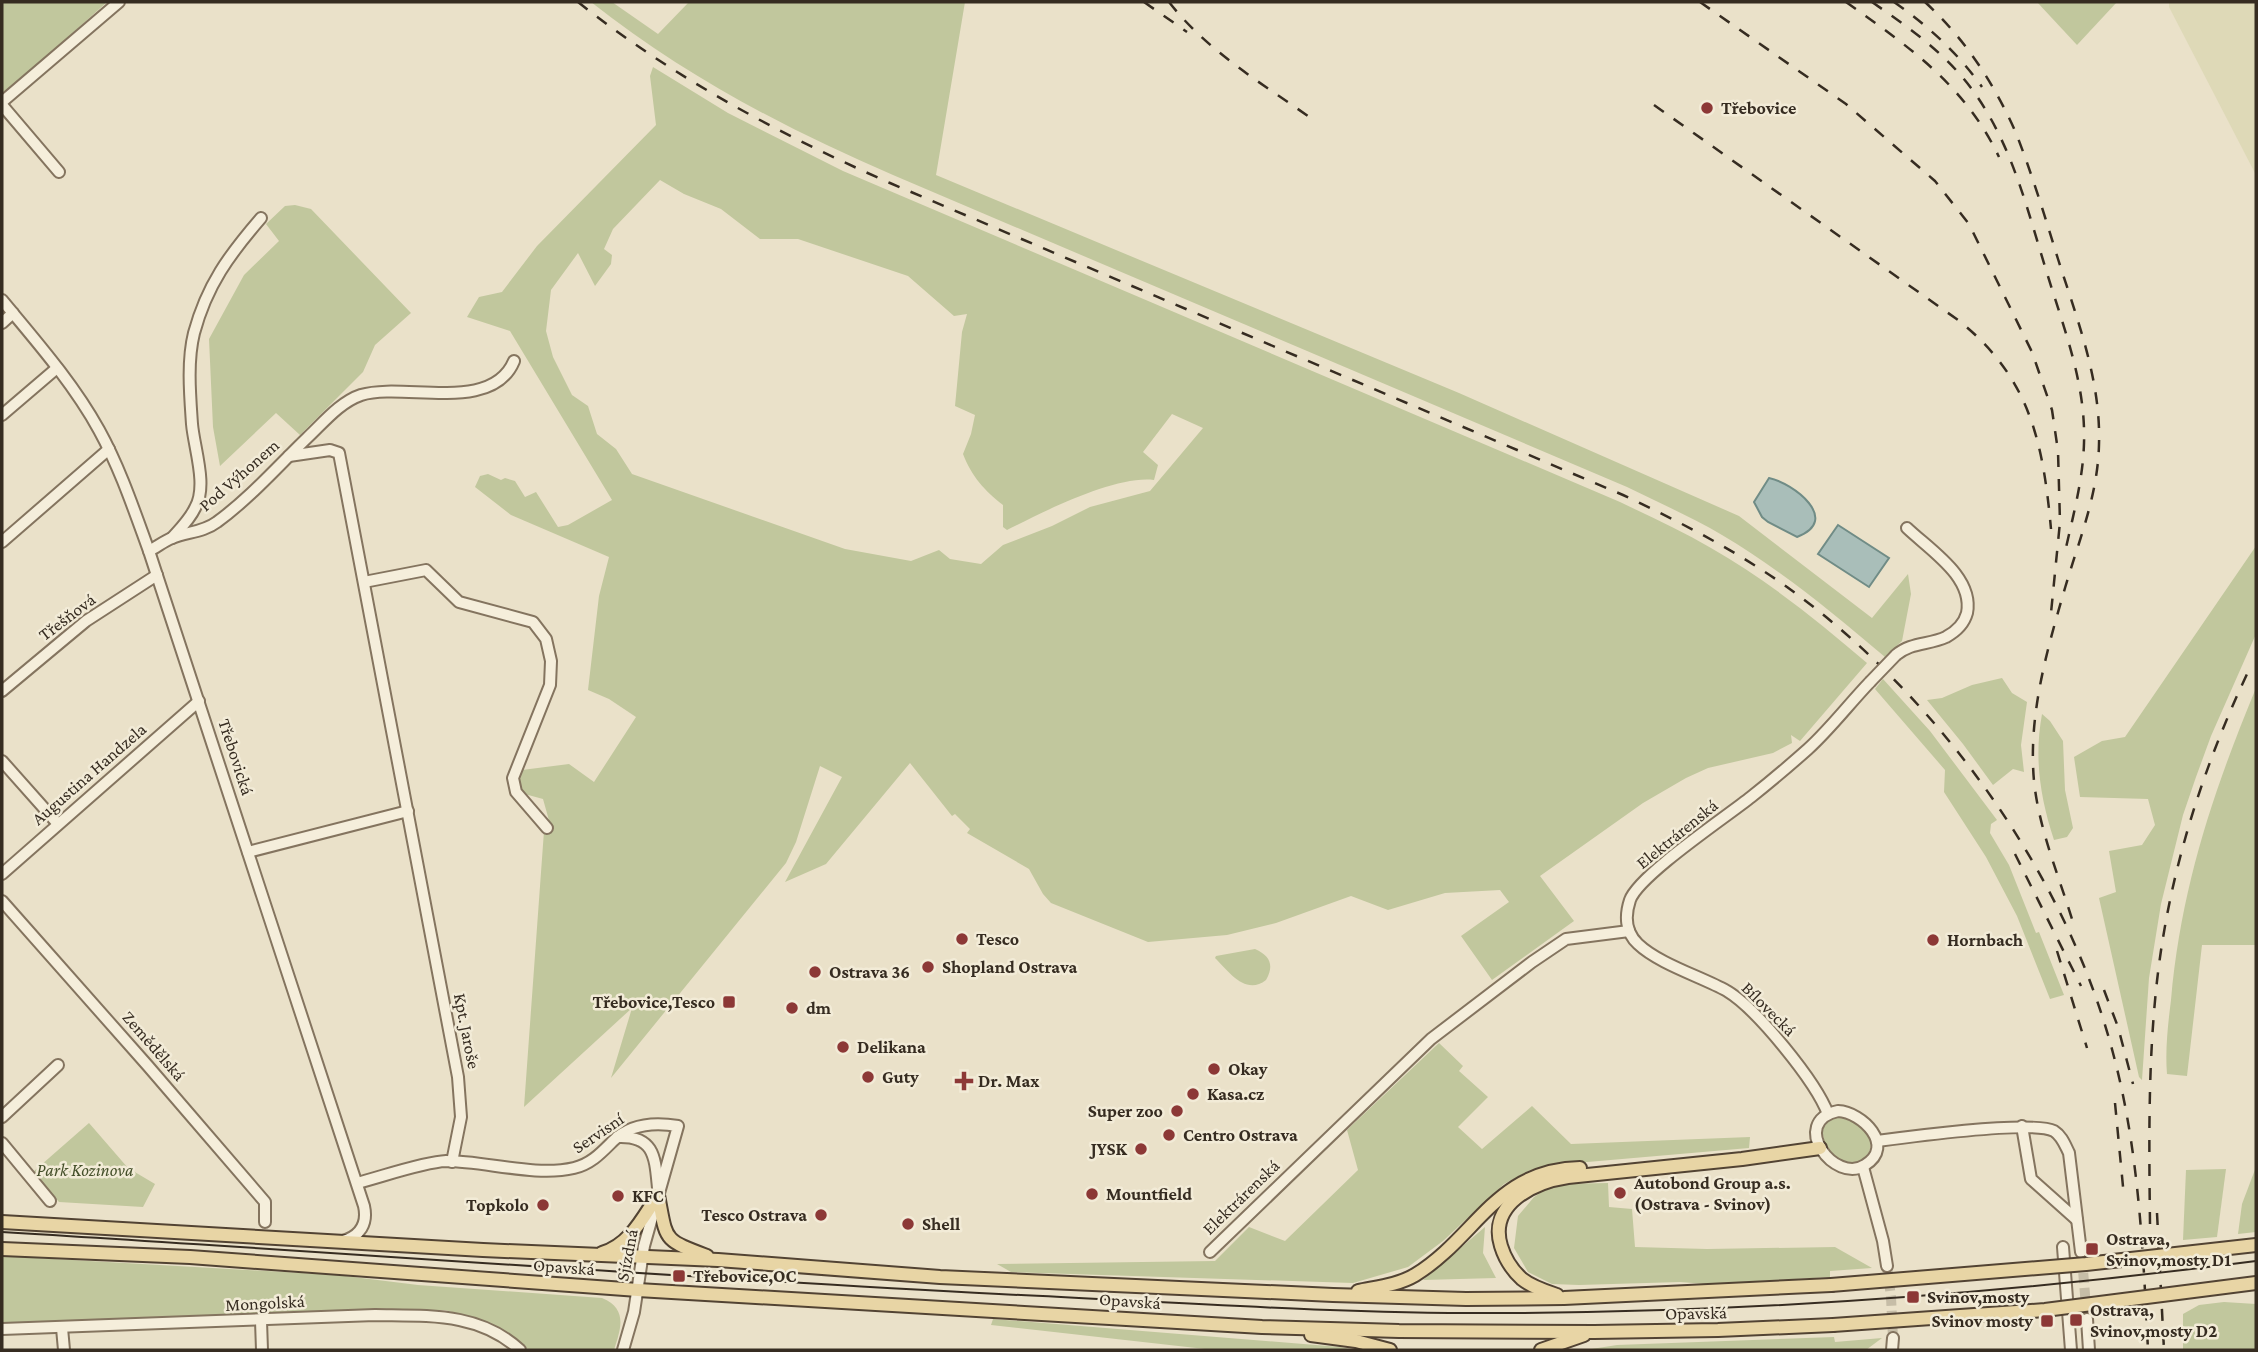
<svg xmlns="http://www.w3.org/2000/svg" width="2258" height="1352" font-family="'Crimson Pro',serif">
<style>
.farmland{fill:#ded9b7}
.green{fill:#c1c79d;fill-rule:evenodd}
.water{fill:#a9beb9;stroke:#708c86;stroke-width:2}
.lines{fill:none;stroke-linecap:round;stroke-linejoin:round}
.minor-tunnel{stroke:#c6bda7;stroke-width:10;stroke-dasharray:10 5;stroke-linecap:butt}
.minor-casing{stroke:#84745f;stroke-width:14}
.major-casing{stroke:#524333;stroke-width:16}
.minor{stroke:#f5eedb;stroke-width:10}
.major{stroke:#e8d5a5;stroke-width:12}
.tram{stroke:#362c21;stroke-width:2}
.rail{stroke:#362c21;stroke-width:2.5;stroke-dasharray:12 12;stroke-linecap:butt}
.minor-bridge-casing{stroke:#84745f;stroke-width:14;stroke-linecap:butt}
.major-bridge-casing{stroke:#524333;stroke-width:16;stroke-linecap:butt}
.minor-bridge{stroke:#f5eedb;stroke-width:10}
.major-bridge{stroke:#e8d5a5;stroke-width:12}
.poi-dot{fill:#8c3836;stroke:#f2ebd7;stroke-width:2.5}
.labels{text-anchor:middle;stroke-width:5;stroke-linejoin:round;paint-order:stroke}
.poi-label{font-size:18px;font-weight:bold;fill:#362c21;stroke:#f2ebd7;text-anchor:start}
.street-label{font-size:18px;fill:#362c21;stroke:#f2ebd7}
.park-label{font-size:18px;font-style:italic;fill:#45502a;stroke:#f2ebd7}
</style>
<rect width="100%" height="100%" fill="#eae1c9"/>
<polygon class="farmland" points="2169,2 2256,2 2256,175 2169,7"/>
<g class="green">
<polygon points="2,2 107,2 5,94 2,90"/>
<path d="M591 2H612L658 34 689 2H965L936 175 1459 393 1739 516 1872 618 1908 574 1911 594 1902 641 1885 657C1833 613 1781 570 1722 535 1692 517 1659 503 1627 487L893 175C786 129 683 75 591 2Z"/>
<polygon points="2037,2 2117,2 2077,45"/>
<path d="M653 67 728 113 843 171 1620 502C1651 517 1682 531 1711 548 1767 580 1818 621 1867 663L1800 741 1791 735 1792 743 1773 753 1708 768 1686 778 1643 803 1540 876 1574 921 1492 980 1461 936 1509 902 1500 890 1445 893 1388 910 1351 896 1276 923 1227 935 1148 942 1051 903 1043 894 1029 869 967 833 970 829 955 814 952 816 910 763 826 864 785 882 842 777 820 766 796 842 786 863 611 1078 632 1008 524 1107 544 831 550 824 543 799 521 793 518 778 522 770 569 764 594 782 636 717 609 699 588 690 599 596 609 557 511 515 475 487 480 476 488 474 501 480 505 478 515 481 525 497 536 492 558 527 568 525 612 500 510 331 467 317 479 297 502 292 537 246 656 125 650 76ZM660 180 684 194 721 209 760 239H798L908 276 954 316 967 314 962 332 955 406 975 415 971 434 963 454C972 477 984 490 1003 505V527L1007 530C1043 512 1115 475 1154 480L1158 465 1143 452 1172 414 1203 428 1150 491 1090 507 1052 526 1003 545 981 564 950 559 939 550 911 561 845 549 632 474 616 449 597 434 588 406 572 395 553 357 546 331 551 290 578 253 595 286 611 264 612 255 604 249 613 229Z"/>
<polygon points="295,205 311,209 411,313 375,345 363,372 300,435 276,413 220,466 213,427 209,339 244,275 279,241 266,224 285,206"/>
<polygon points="2256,546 2256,634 2211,736 2196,777 2183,815 2161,904 2149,978 2142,1080 2139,1077 2099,898 2116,892 2109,851 2142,845 2155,825 2148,799 2080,797 2074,757 2102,741 2125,737"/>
<polygon points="2002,678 2012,693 2027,702 2021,745 2024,772 2013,769 1993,785 1963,744 1927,700 1942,698 1972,685"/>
<polygon points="1883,679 1930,731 1997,820 1991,824 1990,833 2009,865 2036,933 2039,932 2064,995 2050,999 2017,916 1986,857 1944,792 1945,770 1875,689"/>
<path d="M2256 688V945H2202L2187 1076 2167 1074C2165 1050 2168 1024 2171 1000 2181 887 2213 792 2256 688Z"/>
<path d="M2042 714 2050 721 2063 741 2065 790 2073 828 2067 837 2054 840C2040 797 2034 758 2042 714Z"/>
<path d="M1255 949C1271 956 1274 966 1266 980 1246 996 1229 972 1215 958L1216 956Z"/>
<polygon points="1439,1043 1463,1066 1459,1071 1488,1097 1458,1127 1482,1149 1532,1106 1571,1144 1750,1137 1749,1148 1576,1163 1530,1170 1504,1184 1443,1241 1408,1267 1353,1283 1011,1272 997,1264 1215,1261 1249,1227 1285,1241 1358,1170 1347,1130"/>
<path d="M1842 1117C1856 1121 1877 1134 1869 1152 1867 1157 1862 1161 1857 1162 1829 1168 1805 1119 1842 1117Z"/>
<polygon points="89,1123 128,1168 155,1184 143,1207 59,1202 33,1172"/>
<polygon points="2256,1167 2256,1232 2238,1234 2242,1204"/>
<polygon points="2226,1169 2217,1237 2183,1240 2186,1170"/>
<polygon points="1608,1183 1609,1207 1632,1209 1635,1247 1707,1249 1835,1247 1872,1268 1830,1271 1830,1277 1706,1284 1680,1282 1579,1285 1552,1284 1528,1272 1514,1248 1518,1216 1534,1197 1554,1184"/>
<polygon points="1485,1227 1483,1253 1496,1278 1423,1280"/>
<path d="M2 1256 337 1275 418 1285 602 1298C628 1309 621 1328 614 1350H529L491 1323 445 1310H361L2 1325Z"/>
<polygon points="2224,1302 2256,1304 2256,1350 2183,1350 2183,1314 2199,1305"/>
<polygon points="993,1319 1340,1347 1355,1350 1214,1350 991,1325"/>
<polygon points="1834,1337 1835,1342 1882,1338 1866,1350 1585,1350 1617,1345"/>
</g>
<g class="water">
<path d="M1769 478C1793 483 1842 520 1797 537L1768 522 1762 517 1754 502Z"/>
<polygon points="1838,525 1889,558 1869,587 1818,554"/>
</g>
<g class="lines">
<g class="minor-tunnel">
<polyline points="2082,1258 2087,1319"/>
<polyline points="1887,1266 1891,1297 1893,1338"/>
</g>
<defs>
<g id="minor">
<polyline points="2,102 119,2"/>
<polyline points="2,105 59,172"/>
<path d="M2 300C36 341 73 383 99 430 120 468 134 510 149 551L364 1206C368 1224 360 1236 343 1241"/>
<polyline points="2,323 13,313"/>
<polyline points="2,415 57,368"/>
<polyline points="289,456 330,450 339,453 458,1077 461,1117 452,1162"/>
<path d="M172 538C180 529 190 519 195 508 208 486 194 448 192 424 190 395 187 361 194 333 207 285 229 255 261 218"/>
<polyline points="2,542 109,449"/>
<path d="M149 551C157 547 164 541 172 538 187 532 204 532 217 522 250 498 278 466 307 438 323 423 340 402 361 395 404 382 492 414 514 361"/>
<polyline points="364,582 426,570 459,602 533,622 546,639 551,661 550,685 513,778 516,792 547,828"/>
<path d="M1896 655C1911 642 1929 645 1946 637 1957 631 1964 624 1967 613 1974 577 1930 550 1907 528"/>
<polyline points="2,691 86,621 157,575"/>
<polyline points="2,761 58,824"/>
<polyline points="248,852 408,811"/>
<polyline points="2,874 199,701"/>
<polyline points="2,901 148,1066 265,1202 265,1222"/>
<path d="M1838 1111C1862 1112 1896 1146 1865 1165 1835 1185 1788 1122 1838 1111Z"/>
<path d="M1828 1114C1816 1082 1757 1009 1727 991 1702 977 1659 964 1638 944 1625 932 1625 915 1630 900 1639 875 1726 817 1751 797 1770 782 1790 765 1808 749 1830 729 1849 704 1870 682"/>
<polyline points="2,1117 58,1065"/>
<polyline points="2022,1126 2031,1179 2077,1220"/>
<path d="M617 1137C655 1135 655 1158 658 1188"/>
<path d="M1877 1141C1907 1137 2032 1120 2054 1131 2062 1136 2065 1145 2069 1153L2081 1252"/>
<polyline points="2,1143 50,1201"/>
<polyline points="1863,1167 1883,1241 1887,1266"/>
<path d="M357 1183C381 1177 423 1162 446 1161 485 1161 535 1177 574 1168 591 1164 601 1153 613 1141 631 1123 655 1122 678 1126L644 1246 634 1312 623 1350"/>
<polyline points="2063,1247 2071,1350"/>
<polyline points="1210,1252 1431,1039 1532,962 1566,939 1629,931"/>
<polyline points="2087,1319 2089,1350"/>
<polyline points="261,1321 262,1350"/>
<polyline points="62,1328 64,1350"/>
<path d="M2 1329 375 1315C428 1316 479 1312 520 1350"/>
<polyline points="1892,1350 1893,1338"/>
</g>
<g id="major">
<path d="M658 1195C667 1241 662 1239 707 1256"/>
<polyline points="2,1222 483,1250 718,1260 940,1277 1333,1295 1466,1299 1564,1298 1831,1285"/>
<polyline points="2,1249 190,1257 638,1290 1262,1327 1399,1331 1594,1332 1718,1330 1833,1325"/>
<path d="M602 1253C630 1245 643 1217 658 1195"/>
<path d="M1358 1291C1377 1287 1398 1285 1415 1275 1477 1237 1495 1170 1580 1168"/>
<path d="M1557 1295C1545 1291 1532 1287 1522 1279 1512 1270 1505 1259 1501 1246 1488 1204 1534 1182 1568 1177L1742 1159 1820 1148"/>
<polyline points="1311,1335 1356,1341 1390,1350"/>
<polyline points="1541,1350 1584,1335"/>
</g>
</defs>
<use href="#minor" class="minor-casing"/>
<use href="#major" class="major-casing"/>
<use href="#minor" class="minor"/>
<use href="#major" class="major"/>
<path class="tram" d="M2 1232C334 1252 666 1277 999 1294 1169 1302 1339 1314 1509 1313 1760 1312 2008 1293 2256 1261"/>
<g class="rail">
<path d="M578 2C674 78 779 134 890 183L1623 495C1680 522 1735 550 1787 587 1937 695 2066 873 2113 1053 2139 1150 2143 1250 2148 1350"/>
<polyline points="1144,2 1187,32"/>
<path d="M1169 2C1208 52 1263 84 1315 121"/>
<polyline points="1700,2 1846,104 1935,181 1969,224 2032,352 2052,410 2058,451 2060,522 2051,613"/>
<path d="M1846 2C1909 47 1965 85 1999 157"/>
<path d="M1872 2C1908 27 1944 52 1971 88 2012 143 2027 209 2047 273 2064 329 2086 384 2084 443 2083 480 2073 516 2065 552"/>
<path d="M1894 2C1928 26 1958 53 1982 87"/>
<path d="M1925 2C1965 39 1994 83 2016 133 2032 174 2045 217 2058 259 2077 319 2101 380 2099 444 2098 495 2079 540 2065 588 2047 650 2028 715 2034 781 2039 831 2061 881 2075 929"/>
<path d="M1654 105 1958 320C2030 377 2043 442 2051 529"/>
<polyline points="2015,854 2081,986"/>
<polyline points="2057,951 2087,1048"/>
<polyline points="2104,990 2118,1027 2133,1084"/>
<polyline points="2115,1103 2124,1197"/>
<polyline points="2157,1213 2164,1350"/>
<path d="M2150 1224C2149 1143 2148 1062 2157 981 2169 874 2202 769 2248 672"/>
</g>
<defs>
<polyline id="minor-bridge" points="1870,682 1896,655"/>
<g id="major-bridge">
<polyline points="1831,1285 2086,1264 2256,1245"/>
<polyline points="1833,1325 2045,1310 2256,1283"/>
</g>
</defs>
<use href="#minor-bridge" class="minor-bridge-casing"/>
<use href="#major-bridge" class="major-bridge-casing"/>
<use href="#minor-bridge" class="minor-bridge"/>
<use href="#major-bridge" class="major-bridge"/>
</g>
<g class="poi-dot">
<circle cx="1707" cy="108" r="7"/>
<circle cx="962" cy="939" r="7"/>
<circle cx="1933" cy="940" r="7"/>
<circle cx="928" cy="967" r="7"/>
<circle cx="815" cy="972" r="7"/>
<rect x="722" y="995" width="14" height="14" rx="3.5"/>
<circle cx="792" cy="1008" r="7"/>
<circle cx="843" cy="1047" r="7"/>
<circle cx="1214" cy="1069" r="7"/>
<circle cx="868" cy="1077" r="7"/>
<path d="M960.5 1070.5h7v7h7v7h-7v7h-7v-7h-7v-7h7z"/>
<circle cx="1193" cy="1094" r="7"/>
<circle cx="1177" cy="1111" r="7"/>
<circle cx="1169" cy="1135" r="7"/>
<circle cx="1141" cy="1149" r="7"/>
<circle cx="1620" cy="1193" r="7"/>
<circle cx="1092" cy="1194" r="7"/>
<circle cx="618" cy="1196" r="7"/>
<circle cx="543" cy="1205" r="7"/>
<circle cx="821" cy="1215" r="7"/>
<circle cx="908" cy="1224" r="7"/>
<rect x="2085" y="1242" width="14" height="14" rx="3.5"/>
<rect x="672" y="1269" width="14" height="14" rx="3.5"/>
<rect x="1906" y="1290" width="14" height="14" rx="3.5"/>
<rect x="2069" y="1313" width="14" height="14" rx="3.5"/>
<rect x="2040" y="1314" width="14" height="14" rx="3.5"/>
</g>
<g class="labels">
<g class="poi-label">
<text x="1721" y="114">Třebovice</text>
<text x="976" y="945">Tesco</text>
<text x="1947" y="946">Hornbach</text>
<text x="942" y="973">Shopland Ostrava</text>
<text x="829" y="978">Ostrava 36</text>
<text x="715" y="1008" text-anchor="end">Třebovice,Tesco</text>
<text x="806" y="1014">dm</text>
<text x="857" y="1053">Delikana</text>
<text x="1228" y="1075">Okay</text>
<text x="882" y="1083">Guty</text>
<text x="978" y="1087">Dr. Max</text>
<text x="1207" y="1100">Kasa.cz</text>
<text x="1163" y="1117" text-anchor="end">Super zoo</text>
<text x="1183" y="1141">Centro Ostrava</text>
<text x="1127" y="1155" text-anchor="end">JYSK</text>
<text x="1634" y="1189">Autobond Group a.s.<tspan x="1634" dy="21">(Ostrava - Svinov)</tspan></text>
<text x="1106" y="1200">Mountfield</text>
<text x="632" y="1202">KFC</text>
<text x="529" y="1211" text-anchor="end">Topkolo</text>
<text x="807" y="1221" text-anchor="end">Tesco Ostrava</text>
<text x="922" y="1230">Shell</text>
<text x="2106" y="1245">Ostrava,<tspan x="2106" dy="21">Svinov,mosty D1</tspan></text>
<text x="693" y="1282">Třebovice,OC</text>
<text x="1927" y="1303">Svinov,mosty</text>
<text x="2090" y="1316">Ostrava,<tspan x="2090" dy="21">Svinov,mosty D2</tspan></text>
<text x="2033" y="1327" text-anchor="end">Svinov mosty</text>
</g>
<g class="street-label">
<text transform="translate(239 475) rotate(-41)" y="6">Pod Výhonem</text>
<text transform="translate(67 617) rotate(-37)" y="6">Třešňová</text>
<text transform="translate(236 757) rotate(72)" y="6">Třebovická</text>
<text transform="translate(89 774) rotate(-41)" y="6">Augustina Handzela</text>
<text transform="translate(1677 834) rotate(-39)" y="6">Elektrárenská</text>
<text transform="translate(1769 1009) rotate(45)" y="6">Bílovecká</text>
<text transform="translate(467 1031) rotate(79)" y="6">Kpt. Jaroše</text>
<text transform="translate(154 1046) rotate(49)" y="6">Zemědělská</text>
<text transform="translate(598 1133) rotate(-34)" y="6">Servisní</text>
<text transform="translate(1241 1197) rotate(-44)" y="6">Elektrárenská</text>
<text transform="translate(627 1255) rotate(-79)" y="6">Sjízdná</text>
<text transform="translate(564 1267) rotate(4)" y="6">Opavská</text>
<text transform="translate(1130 1301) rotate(4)" y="6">Opavská</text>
<text transform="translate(265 1303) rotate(-3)" y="6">Mongolská</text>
<text transform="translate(1696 1313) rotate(-1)" y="6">Opavská</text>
</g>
<g class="park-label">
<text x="85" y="1176">Park Kozinova</text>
</g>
</g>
<rect width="2258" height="1352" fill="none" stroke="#362c21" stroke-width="7"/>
</svg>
